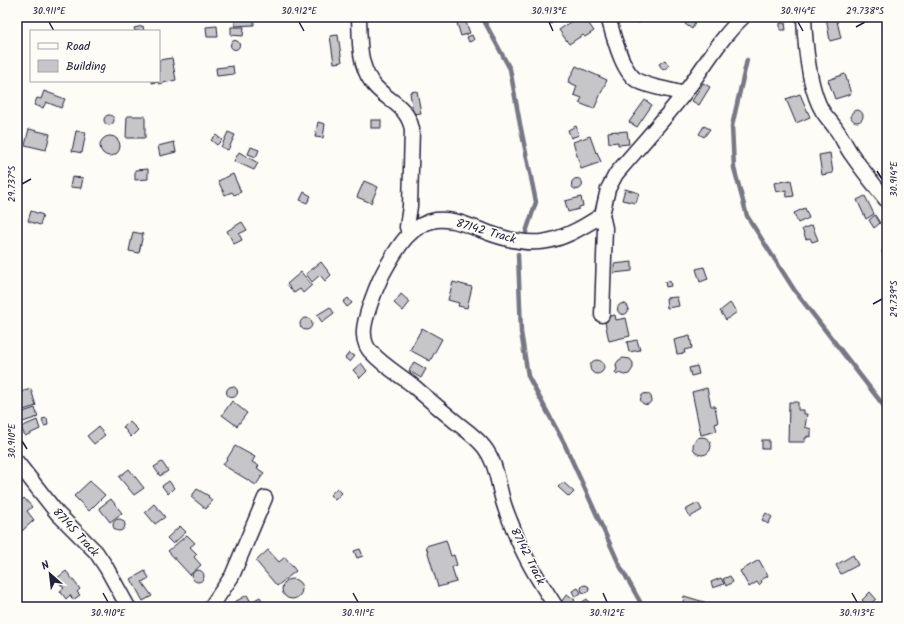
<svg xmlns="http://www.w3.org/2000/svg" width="904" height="624" font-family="Kalam,sans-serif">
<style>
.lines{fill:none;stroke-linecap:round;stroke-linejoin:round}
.stream{stroke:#787885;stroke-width:4.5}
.building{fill:#c6c6c8;stroke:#22223b}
.minor-casing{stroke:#22223b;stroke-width:17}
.minor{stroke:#fdfcf7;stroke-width:14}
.ticks{fill:none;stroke:#22223b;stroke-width:1.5}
.labels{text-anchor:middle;stroke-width:3;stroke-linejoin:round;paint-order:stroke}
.street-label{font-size:12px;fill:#22223b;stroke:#fdfcf7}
.neatline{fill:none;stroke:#22223b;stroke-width:1.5}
.ticks-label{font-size:10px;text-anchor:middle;fill:#22223b}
</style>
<rect width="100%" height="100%" fill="#fdfcf7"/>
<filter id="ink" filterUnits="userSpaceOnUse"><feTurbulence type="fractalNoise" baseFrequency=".025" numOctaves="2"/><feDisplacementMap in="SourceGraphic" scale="8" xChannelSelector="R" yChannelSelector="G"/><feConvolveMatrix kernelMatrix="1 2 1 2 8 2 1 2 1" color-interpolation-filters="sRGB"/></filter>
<g filter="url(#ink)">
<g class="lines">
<g class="stream">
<polyline points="482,17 510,69 520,124 536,202 526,232"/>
<polyline points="747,60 732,126 734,168 747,216 795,291 887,410"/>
<polyline points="518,254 521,332 528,376 564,443 620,566 643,607"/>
</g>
</g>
<g class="building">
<polygon points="235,17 254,17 254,25 235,26"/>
<rect x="335" y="17" width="6" height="3"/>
<polygon points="464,17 470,33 461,36 456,20"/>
<polygon points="544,17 557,17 551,24"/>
<polygon points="577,17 584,17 594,31 585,37 583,35 569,44 559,30"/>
<polygon points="635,17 649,17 650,18 638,23"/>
<polygon points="826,17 836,17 841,38 830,41"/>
<polygon points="689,19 695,23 692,29 685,24"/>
<polygon points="780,23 785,23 786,30 780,30"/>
<polygon points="143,26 144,31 135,31 134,28"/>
<polygon points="217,26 218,37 207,37 206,27"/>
<polygon points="231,27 244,27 243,36 231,35"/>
<polygon points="338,35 342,62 334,63 330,36"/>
<polygon points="472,35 474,40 469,42 467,37"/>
<circle cx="235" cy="45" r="4.5"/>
<polygon points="172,58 176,80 159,84 158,82 152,83 152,81 159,81 159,60"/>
<polygon points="665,60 669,66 663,70 659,64"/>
<polygon points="233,66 234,74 217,76 216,68"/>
<polygon points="576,66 607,80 594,109 579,103 582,98 574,95 577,86 568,82"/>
<polygon points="17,73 21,75 17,83"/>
<polygon points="845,74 851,94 835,99 828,80"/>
<polygon points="703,83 710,87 699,105 692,101"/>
<polygon points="44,91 65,99 61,108 46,102 43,108 34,105 37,98 41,99"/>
<polygon points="417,91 421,113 413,114 410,92"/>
<polygon points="800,94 810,117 796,123 786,99"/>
<polygon points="645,100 652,105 637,127 629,122"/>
<circle cx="857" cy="116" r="6"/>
<circle cx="109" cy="120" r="5"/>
<polygon points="127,116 145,116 145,138 126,138"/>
<rect x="371" y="120" width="10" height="8"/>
<polygon points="318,122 325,124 323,138 315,137"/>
<polygon points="576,126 579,135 571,138 568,130"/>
<polygon points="704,126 710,129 704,137 699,134"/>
<polygon points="29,129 50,134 46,150 25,145"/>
<polygon points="76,131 86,132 82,153 72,151"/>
<polygon points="617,131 617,132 627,131 629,144 618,145 618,142 609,143 608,132"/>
<polygon points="228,132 235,135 228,150 221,147"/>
<polygon points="216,135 222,140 217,145 211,140"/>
<polygon points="590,136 596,153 597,152 601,162 581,169 573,142"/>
<circle cx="110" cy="146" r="10"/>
<polygon points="174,142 176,152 160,156 158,146"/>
<polygon points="251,147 259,150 256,157 248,154"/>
<polygon points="239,152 258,163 254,170 234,161"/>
<polygon points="830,153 833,173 822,175 819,155"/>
<polygon points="148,169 148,179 135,180 135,170"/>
<polygon points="233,174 241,192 234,195 232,192 225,195 218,181"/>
<polygon points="72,177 83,178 81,188 70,187"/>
<circle cx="577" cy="184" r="5.5"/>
<polygon points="791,180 794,196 787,197 786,190 776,192 774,183"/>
<polygon points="364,181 378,187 371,203 357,197"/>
<polygon points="625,189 639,193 636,203 622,200"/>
<polygon points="304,192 311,196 307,203 300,200"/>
<polygon points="865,196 874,214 866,219 857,200"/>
<polygon points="581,197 583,206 579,207 579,209 568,212 565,201"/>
<polygon points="805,208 809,218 798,223 794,213"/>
<polygon points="31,211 43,215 40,225 28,221"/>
<polygon points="875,215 880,223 874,228 869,220"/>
<polygon points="242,222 247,230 239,234 242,240 234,244 227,231"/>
<polygon points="812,225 818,240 812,242 810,238 806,239 802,229"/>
<polygon points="133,232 143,234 139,253 129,251"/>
<polygon points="886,246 887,246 887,257 883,256 882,252 883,249"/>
<polygon points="321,262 331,275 325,281 320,275 312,282 306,274"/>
<polygon points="632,262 632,271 614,273 614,264"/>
<polygon points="704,267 708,279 700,282 696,269"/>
<polygon points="301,272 312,285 303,293 300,289 294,293 287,284"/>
<polygon points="670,281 671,286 666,287 665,282"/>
<polygon points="453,282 472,287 467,308 458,306 459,303 448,300"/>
<polygon points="401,294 410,302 403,311 394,303"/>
<polygon points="677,297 679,306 667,308 666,298"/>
<polygon points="348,298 352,303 347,307 343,302"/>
<polygon points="730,303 737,312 726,320 720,311"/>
<circle cx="623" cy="309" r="5.5"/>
<polygon points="330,307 334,313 322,322 317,315"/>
<polygon points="615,315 616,320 626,318 630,336 609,341 604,317"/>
<circle cx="306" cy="324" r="6"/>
<polygon points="422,328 442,339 430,361 410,350"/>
<polygon points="690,336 692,348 684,350 685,353 677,354 674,340"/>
<polygon points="637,340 640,350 629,352 627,342"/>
<polygon points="349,353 355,356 350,362 345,358"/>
<polygon points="623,358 630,359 633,363 633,368 629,374 624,375 619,373 617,375 615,372 617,370 616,364 619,360"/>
<circle cx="597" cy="367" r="7"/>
<polygon points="414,362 426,369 421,378 409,371"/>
<polygon points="361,363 367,371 360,378 353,370"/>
<polygon points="697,366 699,374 691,376 689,368"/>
<circle cx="232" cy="392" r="5.5"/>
<polygon points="707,388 711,406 715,406 718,423 715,424 717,431 701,435 692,392"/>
<polygon points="31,389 36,406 17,412 17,393"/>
<circle cx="646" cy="399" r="5.5"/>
<polygon points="232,401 247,413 237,426 222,415"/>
<polygon points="789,402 798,402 798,410 804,410 804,414 807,414 805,427 811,429 811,437 807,436 807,438 805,438 805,442 788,442"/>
<polygon points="35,408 38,417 17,424 17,414"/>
<polygon points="47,418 48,425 44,426 42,419"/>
<polygon points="37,420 40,429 25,436 21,427"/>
<polygon points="129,421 138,430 131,437 123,427"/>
<polygon points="98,427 105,435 94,444 87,436"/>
<circle cx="702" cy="446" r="9"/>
<rect x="762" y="440" width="7" height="9"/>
<polygon points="235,446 255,457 252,462 259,466 257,468 264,473 256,485 223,465"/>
<polygon points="162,462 168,471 160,476 154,467"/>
<polygon points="129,469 144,488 134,495 119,477"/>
<polygon points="90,481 105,495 89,511 74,496"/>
<polygon points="169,481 174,488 168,494 162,486"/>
<polygon points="563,482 574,492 569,497 558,487"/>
<polygon points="337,488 342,493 335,500 330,495"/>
<polygon points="197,489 209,496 208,497 212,500 206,509 191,497"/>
<polygon points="17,495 22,500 24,498 32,507 27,511 34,520 22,531 17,525"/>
<polygon points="111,499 122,513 110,522 99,508"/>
<polygon points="698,503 702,510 690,517 685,510"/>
<polygon points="154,504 165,517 155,524 145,512"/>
<polygon points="766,513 772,517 768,524 762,520"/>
<circle cx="119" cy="525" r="6"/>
<polygon points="180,526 186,532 173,544 167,538"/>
<polygon points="187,535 195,543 190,547 197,554 194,557 201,565 190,575 168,551"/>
<polygon points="446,540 451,556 454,555 457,565 452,567 456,582 438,587 426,546"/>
<polygon points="360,549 363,556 357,558 354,551"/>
<polygon points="268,550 279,562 285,557 296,571 277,586 256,561"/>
<polygon points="853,555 858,565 841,574 836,565"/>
<polygon points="759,560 768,576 761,580 762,582 759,585 757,582 749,587 740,571"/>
<circle cx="198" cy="576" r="6"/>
<polygon points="66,571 80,589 77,592 80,595 73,600 70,595 66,599 60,591 64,588 56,579"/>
<polygon points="145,571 149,578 142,582 152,596 143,601 131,579"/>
<polygon points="730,576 733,582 726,586 723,579"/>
<polygon points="721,578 724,584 713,588 711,582"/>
<circle cx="292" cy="589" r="10"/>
<circle cx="585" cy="589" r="4"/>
<polygon points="578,588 581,593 575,597 572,591"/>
<polygon points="870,592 876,599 868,606 862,600"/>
<polygon points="567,594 575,600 570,607 561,602"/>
<polygon points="247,595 251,602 260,597 266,607 235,607 233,603"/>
<polygon points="684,596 711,604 710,607 682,607"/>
<polygon points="587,599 592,607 575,607"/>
</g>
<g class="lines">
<defs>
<g id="minor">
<path d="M359 17C360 38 358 62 371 81 384 101 406 102 412 129L410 206 407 227 409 233"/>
<path d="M608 17C613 34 622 73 638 81 652 88 669 89 683 94"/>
<path d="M804 17C805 43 809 90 823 112 827 118 832 123 836 129 842 137 846 147 852 155 863 171 875 186 887 201"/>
<polyline points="602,315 605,228 602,215"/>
<polyline points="17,462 57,513 96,552 106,567 128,607"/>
<polyline points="211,607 232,576 265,498"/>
<path d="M556 607C540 582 523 556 513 528 509 518 504 507 502 497 497 479 496 462 484 447 477 438 466 430 457 423 441 410 426 397 411 384 398 374 383 365 372 353 367 349 364 341 364 335 362 321 379 279 387 266 398 247 411 224 436 220 451 218 467 225 481 230 533 251 556 245 602 215L608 189 616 174C638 148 662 122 683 95 703 69 719 39 743 17"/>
</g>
</defs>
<use href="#minor" class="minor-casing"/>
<use href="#minor" class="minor"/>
</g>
</g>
<path class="ticks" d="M49 22 54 31M299 22 304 31M549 22 553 31M798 22 803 31M856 27 865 22M877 171 882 179M22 184 31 179M873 304 882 299M22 441 27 449M103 593 108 602M353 593 358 602M603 593 607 602M852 593 857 602"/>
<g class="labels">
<g class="street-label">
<text transform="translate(486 231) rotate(16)" y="4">87142 Track</text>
<text transform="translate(76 532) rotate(47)" y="4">87145 Track</text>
<text transform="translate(528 556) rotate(63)" y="4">87142 Track</text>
</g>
</g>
<rect width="904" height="624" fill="none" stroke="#fdfcf7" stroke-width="44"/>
<rect x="30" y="30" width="130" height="52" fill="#fdfcf7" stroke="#a5a5ac"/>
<rect x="38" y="43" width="20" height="6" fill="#fdfcf7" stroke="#a5a5ac"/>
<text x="66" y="50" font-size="12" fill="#22223b">Road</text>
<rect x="38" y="60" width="20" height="12" fill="#c6c6c8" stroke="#a5a5ac"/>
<text x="66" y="70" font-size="12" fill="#22223b">Building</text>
<g transform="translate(50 574) rotate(332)" stroke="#fdfcf7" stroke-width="3" paint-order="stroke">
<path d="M0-3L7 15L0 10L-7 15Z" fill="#22223b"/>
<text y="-6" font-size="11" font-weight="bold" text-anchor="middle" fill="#22223b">N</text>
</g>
<rect x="22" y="22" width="860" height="580" class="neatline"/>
<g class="ticks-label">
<text x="49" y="14">30.911°E</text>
<text x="299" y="14">30.912°E</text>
<text x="549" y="14">30.913°E</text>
<text x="798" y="14">30.914°E</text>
<text x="865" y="14">29.738°S</text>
<text transform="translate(893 179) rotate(-90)" y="4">30.914°E</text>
<text transform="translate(11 184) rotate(-90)" y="4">29.737°S</text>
<text transform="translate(893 299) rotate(-90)" y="4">29.739°S</text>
<text transform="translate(11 441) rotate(-90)" y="4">30.910°E</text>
<text x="108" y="616">30.910°E</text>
<text x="358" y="616">30.911°E</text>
<text x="607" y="616">30.912°E</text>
<text x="857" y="616">30.913°E</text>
</g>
</svg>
